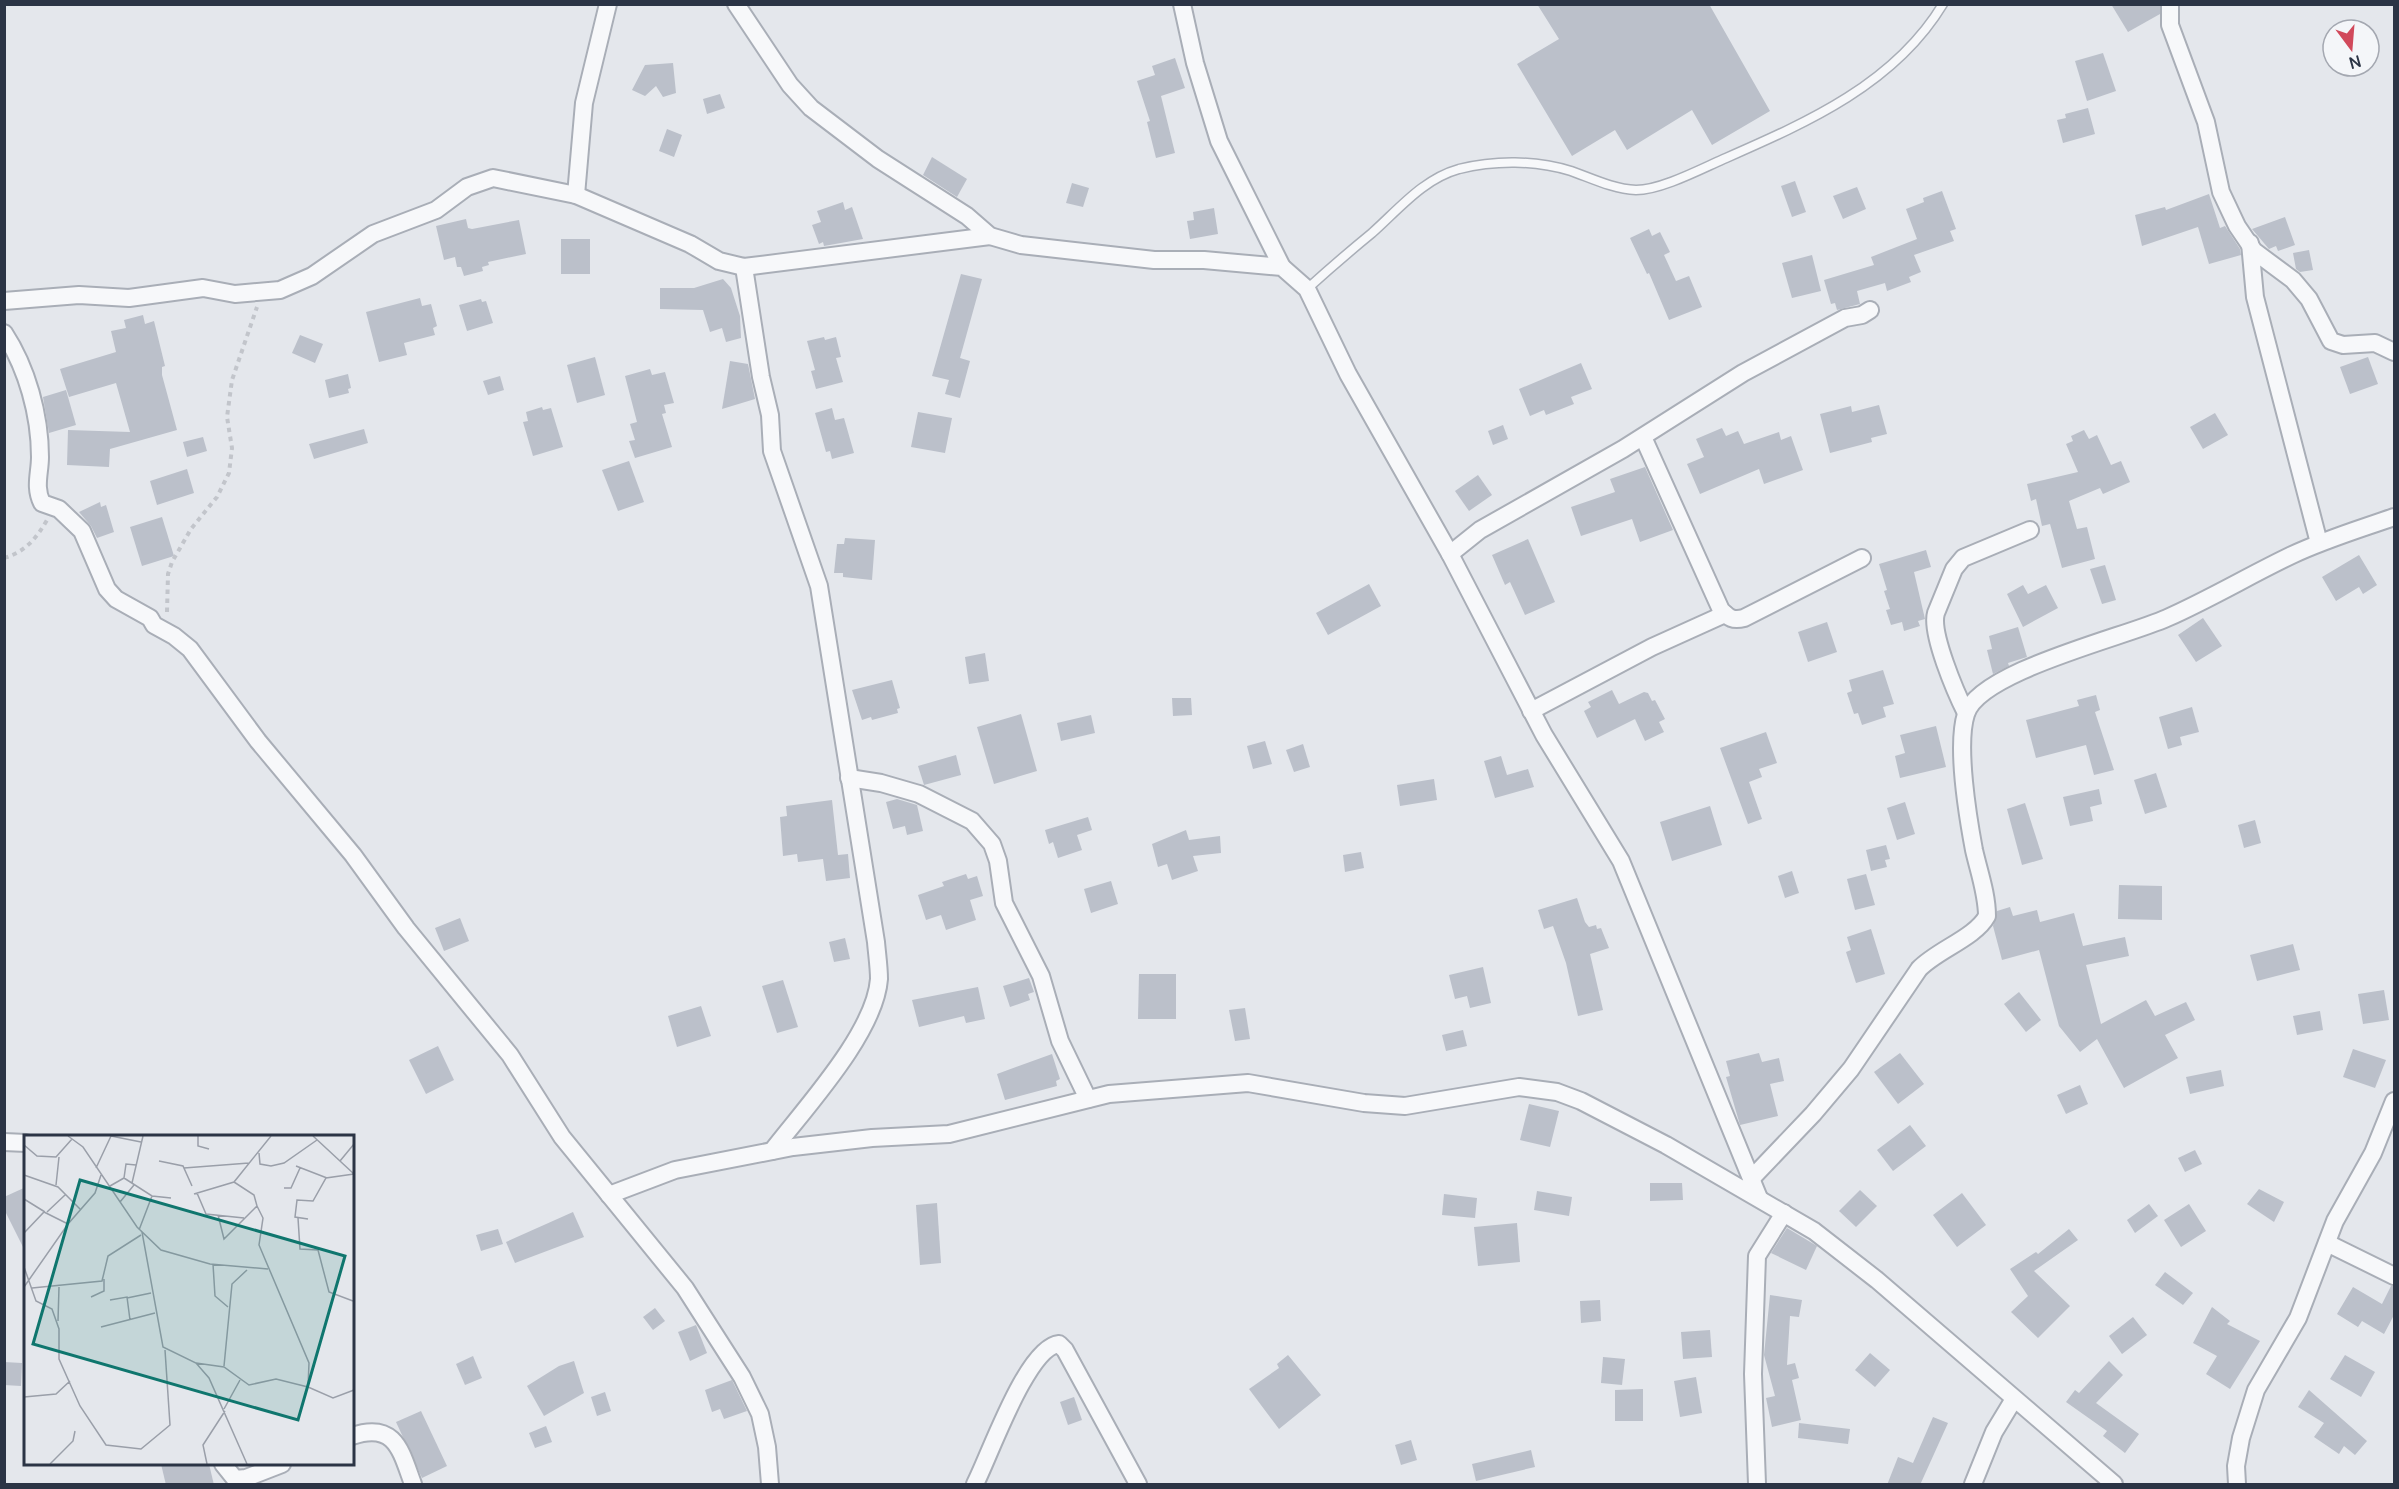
<svg xmlns="http://www.w3.org/2000/svg" width="2399" height="1489" font-family="Manrope,sans-serif">
<style>
.building{fill:#bbc0ca}
.lines{fill:none;stroke-linecap:round;stroke-linejoin:round}
.lane-casing{stroke:#a9aeb7;stroke-width:11}
.street-casing{stroke:#a9aeb7;stroke-width:20}
.path{stroke:#c2c5cb;stroke-width:4;stroke-dasharray:4.5 4.5;stroke-linecap:butt}
.lane{stroke:#f7f8fa;stroke-width:8}
.street{stroke:#f7f8fa;stroke-width:16}
.inset-road{fill:none;stroke:#9a9fa9;stroke-width:1.5}
.view{fill:#0f766e;fill-opacity:0.15;stroke:#0f766e;stroke-width:3}
.inset-edge{fill:none;stroke:#2b3445;stroke-width:3}
</style>
<rect width="100%" height="100%" fill="#e4e7ec"/>
<g class="building">
<polygon points="1537,4 1709,4 1770,111 1712,145 1692,110 1627,150 1615,130 1572,156 1517,64 1559,39"/>
<polygon points="2111,4 2160,4 2160,14 2128,32"/>
<polygon points="2103,53 2116,91 2087,101 2075,61"/>
<polygon points="1175,58 1185,88 1161,96 1175,153 1156,158 1147,122 1150,121 1137,81 1155,75 1152,66"/>
<polygon points="673,63 676,93 663,97 656,86 645,96 632,90 645,65"/>
<polygon points="720,94 725,108 707,114 703,99"/>
<polygon points="2088,108 2095,134 2063,143 2057,120 2066,118 2065,114"/>
<polygon points="667,129 682,135 674,157 659,151"/>
<polygon points="932,157 967,179 957,197 923,175"/>
<polygon points="1795,181 1806,212 1792,217 1781,186"/>
<polygon points="1072,183 1089,188 1083,207 1066,203"/>
<polygon points="1857,187 1866,209 1843,219 1833,196"/>
<polygon points="1942,191 1956,229 1950,231 1954,241 1914,255 1921,272 1909,277 1911,282 1887,291 1885,283 1857,291 1860,304 1837,310 1835,303 1831,304 1824,280 1874,265 1871,257 1917,239 1906,209 1924,202 1923,198"/>
<polygon points="2209,194 2220,228 2225,226 2240,249 2241,255 2209,264 2198,227 2142,246 2135,215 2165,207 2166,210"/>
<polygon points="843,202 845,210 852,207 863,239 824,246 823,242 819,244 812,225 821,222 817,211"/>
<polygon points="1214,208 1218,234 1190,239 1187,221 1194,220 1193,212"/>
<polygon points="2285,217 2295,245 2278,251 2276,246 2269,249 2252,229"/>
<polygon points="466,219 468,228 472,229 519,220 526,254 488,262 489,265 482,267 483,271 464,276 461,267 457,267 455,257 444,260 436,226"/>
<polygon points="1649,229 1652,236 1660,232 1670,252 1664,255 1676,281 1689,276 1702,307 1669,320 1649,273 1647,274 1630,238"/>
<rect x="561" y="239" width="29" height="35"/>
<polygon points="2309,250 2313,270 2300,272 2296,269 2293,253"/>
<polygon points="1812,255 1821,291 1792,298 1782,263"/>
<polygon points="961,274 982,279 960,358 970,361 960,398 945,394 949,380 932,376"/>
<polygon points="723,279 731,288 740,316 741,338 726,342 722,328 710,332 703,310 660,309 660,288 694,288"/>
<polygon points="420,298 422,306 431,304 437,326 433,328 435,335 404,343 407,355 379,362 366,312"/>
<polygon points="481,299 482,302 486,301 493,323 467,331 459,305"/>
<polygon points="143,315 145,324 154,321 165,366 162,367 162,375 177,430 110,449 109,467 67,465 68,430 130,432 116,383 69,397 60,369 116,352 111,331 126,328 124,320"/>
<polygon points="300,335 323,344 315,363 292,353"/>
<polygon points="824,337 825,340 836,337 841,357 836,358 843,382 816,389 811,371 815,370 807,341"/>
<polygon points="595,357 605,395 577,403 567,365"/>
<polygon points="2368,357 2378,384 2350,394 2340,367"/>
<polygon points="730,361 748,364 755,399 722,409"/>
<polygon points="1581,363 1592,389 1571,397 1574,404 1546,415 1544,410 1530,416 1519,389"/>
<polygon points="650,369 652,375 665,372 674,403 664,405 666,413 662,414 672,447 635,458 629,441 635,440 630,424 637,422 625,376"/>
<polygon points="348,374 351,388 348,389 349,393 329,398 325,380"/>
<polygon points="500,376 504,390 488,395 483,381"/>
<polygon points="66,390 76,425 49,433 43,397"/>
<polygon points="1879,405 1887,434 1871,438 1872,442 1830,453 1820,414 1851,406 1852,412"/>
<polygon points="542,407 543,410 551,408 563,447 533,456 523,422 528,421 526,412"/>
<polygon points="832,408 835,420 844,418 854,453 832,459 830,451 826,452 815,413"/>
<polygon points="918,412 952,418 945,453 911,447"/>
<polygon points="2215,413 2228,435 2203,449 2190,427"/>
<polygon points="1503,425 1508,439 1493,445 1488,431"/>
<polygon points="1722,428 1726,436 1738,431 1744,444 1779,432 1781,440 1791,436 1803,470 1764,484 1759,469 1700,494 1687,464 1704,457 1696,439"/>
<polygon points="364,429 368,443 314,459 309,444"/>
<polygon points="2084,430 2089,439 2097,435 2111,465 2121,461 2130,482 2103,494 2100,488 2069,501 2077,529 2087,527 2095,559 2062,568 2050,524 2042,526 2036,499 2031,501 2027,484 2078,472 2066,444 2073,441 2071,436"/>
<polygon points="203,437 207,451 187,457 183,442"/>
<polygon points="629,461 644,502 618,511 602,470"/>
<polygon points="1645,467 1673,530 1640,542 1632,519 1581,536 1571,507 1615,492 1610,479"/>
<polygon points="187,469 194,493 157,505 150,481"/>
<polygon points="1478,475 1492,495 1469,511 1455,491"/>
<polygon points="100,502 101,507 106,505 114,532 97,538 91,526 79,512"/>
<polygon points="162,517 174,556 142,566 130,527"/>
<polygon points="845,538 875,540 872,580 843,577 843,573 834,573 837,544 844,544"/>
<polygon points="1528,539 1555,602 1525,615 1510,582 1505,585 1492,555"/>
<polygon points="1926,550 1931,567 1914,572 1925,619 1918,621 1920,626 1904,631 1902,622 1891,625 1886,610 1890,609 1884,591 1887,590 1879,564"/>
<polygon points="2359,555 2377,585 2363,594 2359,587 2336,601 2322,577"/>
<polygon points="2105,565 2116,600 2102,604 2090,569"/>
<polygon points="1369,584 1381,606 1328,635 1316,613"/>
<polygon points="2023,585 2028,594 2046,585 2058,608 2023,627 2007,594"/>
<polygon points="2203,618 2222,646 2196,662 2178,635"/>
<polygon points="1827,622 1837,652 1808,662 1798,632"/>
<polygon points="2018,627 2027,657 2008,663 2009,666 1993,674 1987,650 1992,649 1989,636"/>
<polygon points="985,653 989,681 969,684 965,657"/>
<polygon points="1883,670 1894,704 1883,707 1886,717 1862,725 1858,713 1854,714 1847,693 1852,691 1849,680"/>
<polygon points="892,680 900,708 897,709 898,713 872,720 871,717 862,720 852,690"/>
<polygon points="1612,690 1619,704 1644,692 1648,693 1652,701 1655,700 1665,719 1659,722 1664,732 1645,741 1635,719 1597,738 1584,711 1591,707 1588,702"/>
<polygon points="2096,695 2100,710 2095,712 2114,770 2094,775 2086,745 2036,758 2026,720 2079,706 2077,700"/>
<polygon points="1172,698 1191,698 1192,715 1173,716"/>
<polygon points="2192,707 2199,732 2180,737 2182,745 2168,749 2159,717"/>
<polygon points="1021,714 1037,771 994,784 977,727"/>
<polygon points="1091,715 1095,733 1061,741 1057,723"/>
<polygon points="1936,726 1946,767 1900,778 1895,756 1905,753 1900,735"/>
<polygon points="1766,732 1777,763 1759,769 1762,777 1749,782 1762,819 1748,824 1720,748"/>
<polygon points="1265,741 1272,764 1253,769 1247,746"/>
<polygon points="1303,744 1310,767 1294,772 1286,750"/>
<polygon points="956,755 961,775 924,785 918,766"/>
<polygon points="1501,756 1507,775 1528,769 1534,787 1495,798 1484,761"/>
<polygon points="2156,773 2167,807 2145,814 2134,780"/>
<polygon points="1434,779 1437,800 1400,806 1397,785"/>
<polygon points="2099,789 2102,804 2090,807 2093,821 2070,826 2063,797"/>
<polygon points="897,799 917,805 923,831 907,835 905,826 893,829 886,802"/>
<polygon points="832,800 838,855 848,854 850,878 826,881 823,859 798,862 797,854 783,856 780,817 787,816 786,806"/>
<polygon points="1905,802 1915,834 1897,840 1887,808"/>
<polygon points="2025,803 2043,859 2022,865 2007,809"/>
<polygon points="1710,806 1722,845 1672,861 1660,822"/>
<polygon points="1088,817 1092,830 1077,835 1082,850 1058,858 1053,842 1049,844 1045,830"/>
<polygon points="2255,820 2261,843 2244,848 2238,825"/>
<polygon points="1186,830 1189,840 1220,836 1221,853 1193,856 1198,871 1172,880 1167,864 1158,867 1152,844"/>
<polygon points="1886,845 1890,859 1885,860 1887,867 1871,871 1866,850"/>
<polygon points="1361,852 1364,868 1345,872 1343,855"/>
<polygon points="1792,871 1799,893 1785,898 1778,876"/>
<polygon points="966,874 968,879 977,876 983,896 970,900 976,920 946,930 941,915 926,920 918,895 944,886 942,882"/>
<polygon points="1866,874 1875,905 1855,910 1847,879"/>
<polygon points="1111,881 1118,904 1091,913 1084,889"/>
<polygon points="2119,885 2162,886 2162,920 2118,919"/>
<polygon points="1577,898 1585,922 1589,927 1596,925 1597,929 1601,928 1609,948 1590,954 1603,1010 1578,1016 1566,963 1553,926 1544,929 1538,910"/>
<polygon points="2010,907 2013,916 2037,910 2040,922 2074,913 2083,946 2125,937 2129,956 2086,965 2101,1024 2146,1000 2155,1016 2186,1002 2195,1020 2165,1035 2178,1058 2124,1088 2097,1039 2080,1052 2059,1026 2039,950 2002,960 1993,926 1997,911"/>
<polygon points="460,918 469,941 444,951 435,928"/>
<polygon points="1871,929 1885,974 1856,983 1846,952 1851,950 1847,937"/>
<polygon points="845,938 850,959 834,962 829,942"/>
<polygon points="2293,944 2300,970 2257,981 2250,955"/>
<polygon points="1483,967 1491,1003 1470,1008 1467,996 1455,999 1449,975"/>
<polygon points="1139,974 1176,974 1176,1019 1138,1019"/>
<polygon points="1029,978 1034,992 1028,994 1030,1000 1010,1007 1003,986"/>
<polygon points="783,980 798,1027 777,1033 762,986"/>
<polygon points="978,987 985,1019 966,1023 964,1016 919,1027 912,1000"/>
<polygon points="2384,990 2389,1020 2363,1024 2358,994"/>
<polygon points="2019,992 2041,1020 2026,1032 2004,1004"/>
<polygon points="701,1006 711,1036 677,1047 668,1016"/>
<polygon points="1245,1008 1250,1039 1235,1041 1229,1010"/>
<polygon points="2320,1011 2323,1030 2297,1035 2293,1016"/>
<polygon points="1463,1030 1467,1046 1446,1051 1442,1035"/>
<polygon points="438,1046 454,1080 426,1094 409,1060"/>
<polygon points="2353,1049 2386,1060 2375,1088 2343,1077"/>
<polygon points="1759,1053 1762,1062 1779,1058 1784,1081 1770,1084 1778,1116 1740,1125 1726,1077 1730,1076 1726,1061"/>
<polygon points="1900,1053 1924,1084 1898,1104 1874,1072"/>
<polygon points="1052,1054 1060,1079 1056,1081 1057,1086 1005,1100 997,1074"/>
<polygon points="2221,1070 2224,1086 2190,1094 2186,1077"/>
<polygon points="2080,1085 2088,1104 2066,1114 2057,1095"/>
<polygon points="1529,1104 1559,1111 1550,1147 1520,1140"/>
<polygon points="1910,1125 1926,1146 1893,1171 1877,1150"/>
<polygon points="2195,1150 2202,1164 2185,1172 2178,1158"/>
<polygon points="1650,1183 1682,1183 1683,1200 1650,1201"/>
<polygon points="26,1187 26,1253 4,1209 4,1197"/>
<polygon points="2259,1189 2284,1202 2274,1222 2247,1204"/>
<polygon points="1860,1190 1877,1206 1856,1227 1839,1211"/>
<polygon points="1537,1191 1572,1197 1569,1216 1534,1210"/>
<polygon points="1962,1193 1986,1225 1957,1247 1933,1215"/>
<polygon points="1444,1194 1477,1198 1475,1218 1442,1215"/>
<polygon points="937,1203 941,1263 920,1265 916,1205"/>
<polygon points="2149,1204 2158,1216 2135,1233 2127,1220"/>
<polygon points="2189,1204 2206,1231 2181,1247 2164,1220"/>
<polygon points="573,1212 584,1237 515,1263 506,1242"/>
<polygon points="1517,1223 1520,1262 1478,1266 1474,1227"/>
<polygon points="1787,1228 1817,1246 1806,1270 1771,1253"/>
<polygon points="498,1229 503,1244 481,1251 476,1235"/>
<polygon points="2069,1229 2078,1240 2034,1271 2070,1306 2038,1338 2011,1312 2028,1296 2010,1269 2036,1252 2038,1254"/>
<polygon points="2165,1272 2193,1293 2183,1305 2155,1285"/>
<polygon points="2391,1286 2394,1286 2394,1315 2384,1334 2362,1321 2358,1327 2337,1314 2353,1287 2382,1304"/>
<polygon points="1770,1295 1802,1300 1799,1317 1790,1316 1787,1365 1795,1363 1799,1378 1792,1380 1801,1420 1772,1427 1766,1398 1775,1396 1764,1355"/>
<polygon points="1600,1300 1601,1321 1581,1323 1580,1301"/>
<polygon points="2212,1307 2230,1321 2227,1324 2260,1341 2230,1389 2206,1374 2217,1356 2193,1343"/>
<polygon points="655,1308 665,1321 653,1330 643,1317"/>
<polygon points="2133,1317 2147,1335 2122,1354 2109,1336"/>
<polygon points="696,1325 707,1353 690,1361 678,1332"/>
<polygon points="1710,1330 1712,1357 1683,1359 1681,1332"/>
<polygon points="1870,1353 1890,1370 1875,1387 1855,1370"/>
<polygon points="1288,1355 1321,1395 1279,1429 1249,1389 1279,1368 1277,1364"/>
<polygon points="2345,1355 2375,1372 2361,1397 2330,1379"/>
<polygon points="473,1356 482,1378 465,1385 456,1364"/>
<polygon points="1603,1357 1625,1359 1622,1385 1601,1383"/>
<polygon points="574,1361 584,1393 544,1416 527,1386 559,1366"/>
<polygon points="2109,1361 2123,1375 2096,1403 2139,1434 2125,1453 2103,1436 2107,1431 2066,1402 2075,1390 2079,1393"/>
<polygon points="4,1362 22,1363 21,1386 4,1385"/>
<polygon points="1696,1377 1702,1413 1680,1417 1674,1381"/>
<polygon points="732,1380 747,1411 724,1419 720,1409 712,1412 705,1390"/>
<polygon points="1643,1389 1643,1421 1615,1421 1615,1390"/>
<polygon points="2309,1390 2367,1441 2355,1455 2344,1446 2339,1454 2314,1437 2324,1423 2298,1407"/>
<polygon points="605,1392 611,1411 597,1416 591,1397"/>
<polygon points="1074,1397 1082,1420 1068,1425 1060,1402"/>
<polygon points="421,1411 447,1466 422,1478 396,1422"/>
<polygon points="1933,1417 1948,1423 1920,1485 1887,1485 1898,1457 1913,1463"/>
<polygon points="1799,1423 1850,1429 1848,1444 1798,1438"/>
<polygon points="546,1426 552,1442 535,1448 529,1433"/>
<polygon points="1411,1440 1417,1460 1401,1465 1395,1445"/>
<polygon points="1531,1450 1535,1467 1476,1481 1472,1464"/>
<polygon points="161,1464 209,1464 214,1485 166,1485"/>
</g>
<g class="lines">
<defs>
<path id="lane" d="M1307 289C1328 270 1350 251 1372 233 1399 209 1423 179 1459 169 1495 160 1535 160 1571 171 1591 178 1613 189 1636 190 1659 190 1695 172 1717 162 1801 125 1893 87 1943 4"/>
<g id="street">
<polyline points="736,4 790,85 811,108 878,159 967,216 990,236 1021,245 1154,260 1204,260 1282,267 1307,289 1348,374 1450,554 1544,735 1621,861 1759,1198"/>
<polyline points="1182,4 1195,63 1219,141 1282,267"/>
<polyline points="2170,4 2170,25 2206,122 2221,192 2237,226 2254,251 2293,280 2309,299 2331,341 2343,345 2375,343 2394,352"/>
<polyline points="576,195 584,103 608,4"/>
<polyline points="2250,243 2255,297 2319,543"/>
<path d="M744 267 761 377 770 415 772 451 819 586 876 942C877 954 879 967 879 979 875 1033 805 1108 772 1151"/>
<polyline points="4,301 79,295 129,298 203,288 235,294 280,290 312,276 373,234 436,210 467,187 493,178 576,195 690,244 719,261 744,267 990,236"/>
<path d="M4 333C27 368 40 415 40 457 40 473 34 487 42 503L59 509 82 531 107 589 116 599 150 618 154 625 174 636 190 649 258 741 353 855 406 928 510 1055 562 1137 685 1288 742 1377 760 1414 767 1447 770 1484"/>
<path d="M1643 437 1721 610C1729 618 1733 621 1744 618L1862 558"/>
<polyline points="1450,554 1480,530 1623,449 1743,373 1845,318 1862,315 1870,310"/>
<polyline points="1531,711 1652,647 1725,614"/>
<path d="M1966 713C1956 693 1930 633 1936 613L1954 569 1963 558 2030 530"/>
<polyline points="849,778 881,783 919,794 972,821 992,844 998,861 1004,903 1041,976 1060,1041 1088,1099"/>
<polyline points="4,1142 26,1143"/>
<path d="M1751 1179 1813 1114 1851 1069 1919 969C1937 950 1975 938 1987 916 1987 894 1979 872 1974 850 1968 818 1956 745 1966 714 1979 671 2125 637 2167 618 2210 599 2250 575 2292 555 2326 539 2360 529 2394 517"/>
<polyline points="609,1195 675,1170 793,1147 872,1138 949,1134 1109,1094 1248,1083 1364,1103 1405,1106 1519,1087 1557,1092 1581,1101 1666,1145 1814,1231 1877,1280 2114,1484"/>
<polyline points="2327,1243 2394,1276"/>
<path d="M352 1436C396 1421 401 1452 413 1484"/>
<polyline points="223,1464 235,1479 246,1478 282,1464"/>
<path d="M975 1484C990 1455 1027 1347 1059 1344L1065 1350 1138 1484"/>
<polyline points="1757,1484 1753,1374 1757,1256 1784,1213"/>
<polyline points="1973,1484 1994,1432 2014,1399"/>
<polyline points="2237,1484 2236,1466 2241,1438 2256,1390 2298,1318 2335,1221 2373,1153 2394,1101"/>
</g>
</defs>
<use href="#lane" class="lane-casing"/>
<use href="#street" class="street-casing"/>
<g class="path">
<path d="M4 558C25 552 36 539 47 520"/>
<polyline points="167,612 168,574 172,562 191,529 217,497 229,473 232,448 227,417 232,380 257,307"/>
</g>
<use href="#lane" class="lane"/>
<use href="#street" class="street"/>
</g>
<g transform="translate(24 1135)">
<rect width="330" height="330" fill="#e4e7ec"/>
<path class="inset-road" d="M44 1 59 12 113 92 137 115 186 129 244 134M87 1 117 7M174 1V11L185 14M289 1 330 39M0 10 13 21 32 22 48 4M235 18 236 29 247 31 260 28 293 5M135 26 159 31 168 51M316 26 330 9M272 31 303 43M72 33 87 1M160 33 225 28M0 40 34 52 56 74M100 43 102 29 112 30M108 48 119 1M32 50 35 22M86 51 100 43 128 61 147 63M260 53H267L276 33M173 58 182 79 220 83M170 59 210 47 247 1M0 64 21 77M96 67 110 50M233 71 239 83 235 110 285 228 284 252 309 263 330 255M23 77 41 60M194 80 200 104 233 71 230 60 210 47M274 83 276 114 294 115 305 157 329 166M284 84 271 82 273 65 289 66 302 43 330 39M115 95 128 61M118 97 139 212 172 228 185 243 223 329M0 98 20 77 44 89M189 129 191 161 204 172M0 132 12 166 28 174 35 194V224L56 271 82 310 117 314 146 290 141 215M0 152 44 89 71 58 77 40M8 153 78 146 84 121 117 100M67 162 80 156V144M103 163 127 158M86 165 103 162 106 185M34 186 35 152M77 192 131 178M172 228 200 232 225 250 252 244 284 252M200 231 208 149 223 135M0 262 32 259 46 246M200 274 216 245M26 329 49 306 51 296M183 329 179 310 201 276"/>
<path class="view" d="M56 45 321 121 274 285 9 209Z"/>
<rect width="330" height="330" class="inset-edge"/>
</g>
<rect width="2399" height="1489" fill="none" stroke="#2b3445" stroke-width="12"/>
<g transform="translate(2351 48) rotate(164)"><circle r="28" fill="#f4f6f9" stroke="#a4a8b1" stroke-width="1.5"/>
<path d="M0-4.5L10 22L0 15L-10 22Z" fill="#d1495b"/>
<text y="-9" font-size="16" font-weight="bold" text-anchor="middle" fill="#2b3445">N</text>
</g>
</svg>
